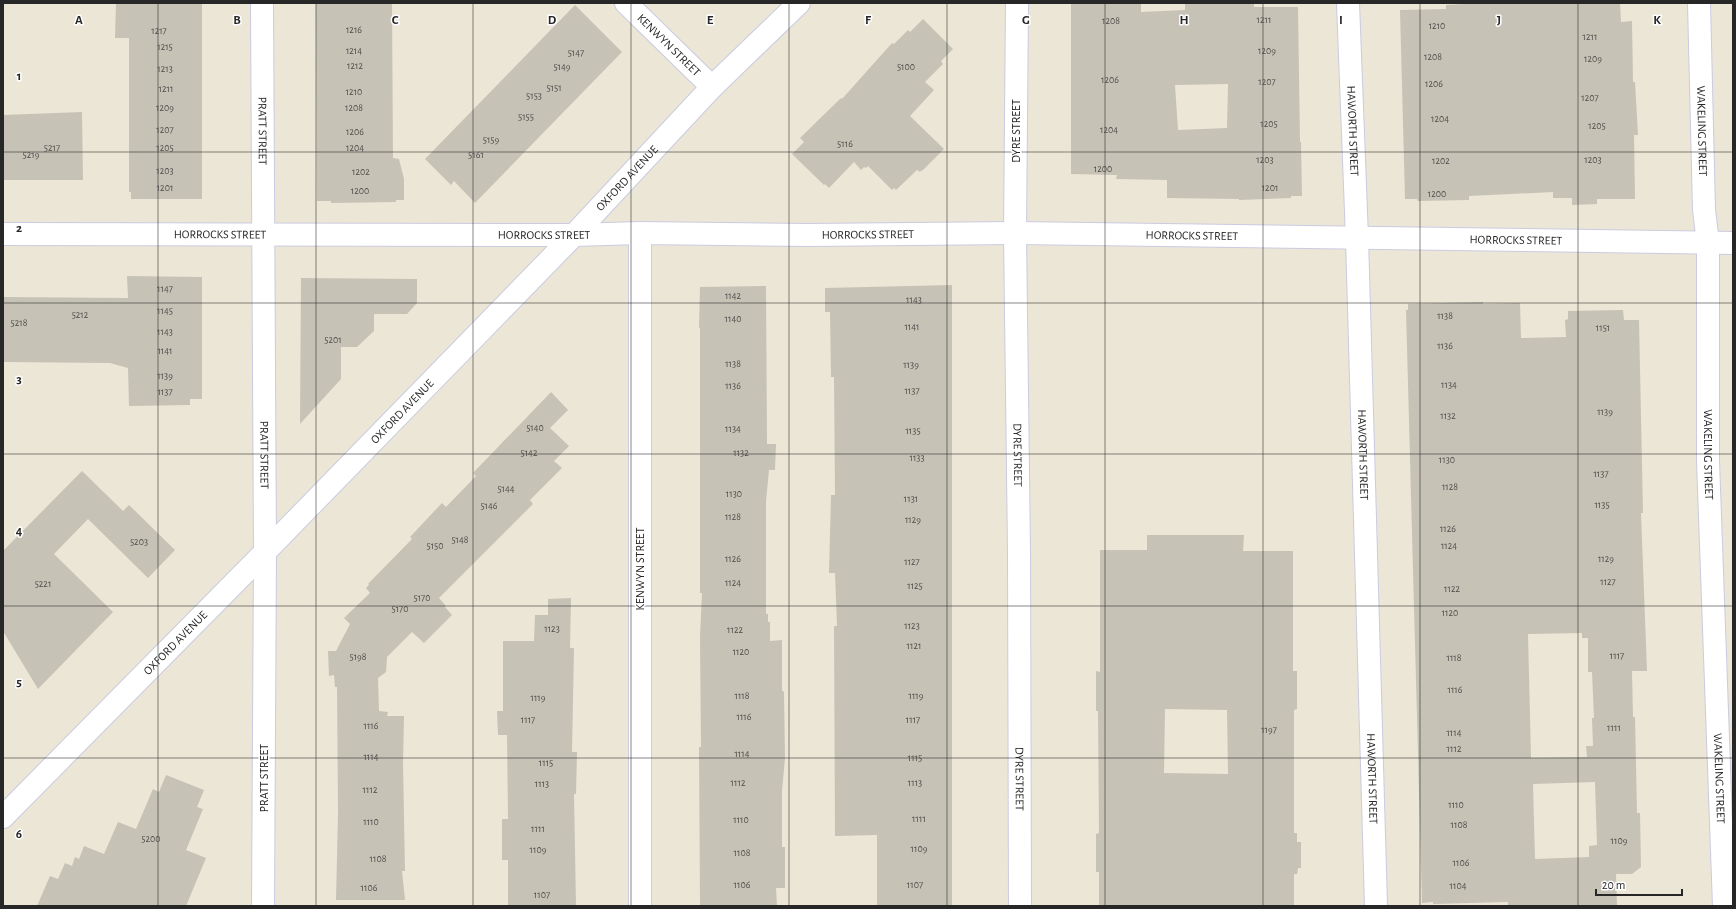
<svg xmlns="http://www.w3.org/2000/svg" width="1736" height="909" font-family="'Alegreya Sans',sans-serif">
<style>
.building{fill:#c6c2b6;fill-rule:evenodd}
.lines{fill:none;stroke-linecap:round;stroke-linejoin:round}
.minor-casing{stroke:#cbcbe2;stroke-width:24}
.minor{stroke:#fff;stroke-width:22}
.grid{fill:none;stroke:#272727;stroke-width:1;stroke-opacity:0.55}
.labels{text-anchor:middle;stroke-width:3;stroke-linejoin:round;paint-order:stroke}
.number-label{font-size:10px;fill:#4f4e4b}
.street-label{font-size:12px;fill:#272727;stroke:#fff}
.grid-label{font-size:13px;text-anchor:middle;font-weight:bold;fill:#272727;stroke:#fff;stroke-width:3;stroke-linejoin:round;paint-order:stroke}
</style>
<rect width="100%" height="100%" fill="#ece6d6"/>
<g class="building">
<polygon points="116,3 202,3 202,199 131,199 131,192 129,192 129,38 115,38"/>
<polygon points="316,3 392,3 393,158 399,159 404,179 404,200 396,200 396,202 331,203 331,201 317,201"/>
<path d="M1071 3H1141V12L1185 10V3H1212V4L1254 3V7H1298L1300 142H1301L1302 196H1291V198L1239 200V199L1167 198V180L1116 179 1117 175 1071 174ZM1228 84 1227 128 1178 130 1175 85Z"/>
<polygon points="1485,3 1620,3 1621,22 1632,21 1633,82 1635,82 1638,135 1634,135 1635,199 1597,199 1597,204 1572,205 1572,198 1553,198 1553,192 1469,196 1469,200 1418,201 1417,199 1405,199 1400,10 1446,9 1446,5"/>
<polygon points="575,5 622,52 475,203 454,181 451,185 425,159"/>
<polygon points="923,19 953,49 941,61 943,64 925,82 934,90 910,116 944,149 922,171 922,170 920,172 917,170 896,190 894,188 892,190 868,166 866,168 864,167 861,170 854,162 829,188 825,184 824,185 792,154 804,142 800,138 841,98 842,99 892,43 894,44 908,30 910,32"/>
<polygon points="82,112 83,180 3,180 3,115"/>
<polygon points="127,276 202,277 202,399 190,399 190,405 129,406 128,368 110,363 3,362 3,297 128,298"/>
<polygon points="301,278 417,279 417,303 407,314 374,314 374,331 357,347 341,347 341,379 300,424"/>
<polygon points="952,285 952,906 877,906 877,835 835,836 834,626 837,626 835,573 829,573 831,495 835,495 834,377 831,377 830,312 825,312 825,288"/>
<polygon points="766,286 767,444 776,444 775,470 769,470 766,501 766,614 768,614 768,622 770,622 770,641 782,640 782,690 784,692 785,758 782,791 782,847 785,847 785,888 776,888 777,906 700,906 699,747 701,747 700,637 702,593 700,593 700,328 699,328 700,287"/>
<path d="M1483 302V304L1520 303 1521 338 1566 337 1565 320 1568 319V311L1623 310 1624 320H1639L1643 513H1641L1647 671H1632L1633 717H1635L1637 813H1640L1641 867 1632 874H1616L1617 906H1508V902L1433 904V902L1422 903 1406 310H1408V304ZM1582 633V638H1588V672H1592L1594 718H1592L1593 746H1586L1587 757 1531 758 1528 634ZM1595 782 1597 845 1589 846V857L1535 859 1533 784Z"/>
<polygon points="551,392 568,410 550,428 569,446 554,461 562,468 530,500 533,504 439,598 446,606 445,607 452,615 424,643 412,632 387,657 386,672 378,678 379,711 388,712 387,716 404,716 403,763 405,871 402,871 405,900 336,900 338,813 337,687 335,687 334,675 329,676 328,651 336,651 350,624 344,618 370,593 366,588 369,585 368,584 412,539 410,537 442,503 446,507 476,476 473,473"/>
<polygon points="82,471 123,511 129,505 175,550 148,578 88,519 54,554 113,612 38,689 3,631 3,551"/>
<path d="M1147 535H1244L1243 551H1293V671H1297V709L1294 710V833H1297V842H1301V868H1298L1297 874H1294V906H1099V872H1096V834L1099 833 1098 711H1096V671L1100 672V550H1147ZM1165 709 1227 710 1228 774 1164 773Z"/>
<polygon points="571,598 570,648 574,648 572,752 577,752 576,794 574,794 576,906 508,906 508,860 502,860 502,819 508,819 507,735 498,735 497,711 503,711 503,641 534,641 535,615 548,615 548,599"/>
<polygon points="166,775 204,790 197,807 203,809 186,850 206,858 186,906 37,906 50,876 58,879 65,863 72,866 75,857 79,859 84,846 104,854 118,822 136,829 153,789 159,792"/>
</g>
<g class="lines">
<defs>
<g id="minor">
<path id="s1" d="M262 3 265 552 263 906"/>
<path id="s2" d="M626 3 712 87"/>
<path id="s3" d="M1017 3 1015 233 1019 552 1020 906"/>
<path id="s4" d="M1348 3 1357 238 1376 906"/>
<path id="s5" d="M1699 3 1704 210 1708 243V461L1724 906"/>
<path id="s6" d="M3 234 574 235 640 233 808 235 1015 233 1733 243"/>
<path id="s7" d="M3 817 265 552 574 235 712 87 799 3"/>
<polyline points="640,906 640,233"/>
</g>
</defs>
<use href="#minor" class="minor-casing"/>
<use href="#minor" class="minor"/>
</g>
<path class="grid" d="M158 3V906M316 3V906M473 3V906M631 3V906M789 3V906M947 3V906M1105 3V906M1263 3V906M1420 3V906M1578 3V906M3 152H1733M3 303H1733M3 454H1733M3 606H1733M3 758H1733"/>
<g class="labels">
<g class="number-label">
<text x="1264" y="23">1211</text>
<text x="1111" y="24">1208</text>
<text x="1437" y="29">1210</text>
<text x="354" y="33">1216</text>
<text x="159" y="34">1217</text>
<text x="1590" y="40">1211</text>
<text x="165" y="50">1215</text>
<text x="354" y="54">1214</text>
<text x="1267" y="54">1209</text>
<text x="576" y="56">5147</text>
<text x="1433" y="60">1208</text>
<text x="1593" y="62">1209</text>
<text x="355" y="69">1212</text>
<text x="562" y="70">5149</text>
<text x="906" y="70">5100</text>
<text x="165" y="72">1213</text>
<text x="1110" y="83">1206</text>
<text x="1267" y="85">1207</text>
<text x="1434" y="87">1206</text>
<text x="554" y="91">5151</text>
<text x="166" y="92">1211</text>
<text x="354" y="95">1210</text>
<text x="534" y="99">5153</text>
<text x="1590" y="101">1207</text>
<text x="165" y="111">1209</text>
<text x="354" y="111">1208</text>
<text x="526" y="120">5155</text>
<text x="1440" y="122">1204</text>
<text x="1269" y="127">1205</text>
<text x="1597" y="129">1205</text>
<text x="165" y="133">1207</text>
<text x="1109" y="133">1204</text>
<text x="355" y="135">1206</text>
<text x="491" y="143">5159</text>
<text x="845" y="147">5116</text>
<text x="52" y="151">5217</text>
<text x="165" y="151">1205</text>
<text x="355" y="151">1204</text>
<text x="31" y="158">5219</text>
<text x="476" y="158">5161</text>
<text x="1265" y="163">1203</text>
<text x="1593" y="163">1203</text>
<text x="1441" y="164">1202</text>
<text x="1103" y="172">1200</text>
<text x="165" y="174">1203</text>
<text x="361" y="175">1202</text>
<text x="165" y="191">1201</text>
<text x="1270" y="191">1201</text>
<text x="360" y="194">1200</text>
<text x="1437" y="197">1200</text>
<text x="165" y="292">1147</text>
<text x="733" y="299">1142</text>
<text x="914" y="303">1143</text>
<text x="165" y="314">1145</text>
<text x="80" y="318">5212</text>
<text x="1445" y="319">1138</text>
<text x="733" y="322">1140</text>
<text x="19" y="326">5218</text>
<text x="912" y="330">1141</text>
<text x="1603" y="331">1151</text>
<text x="165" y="335">1143</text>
<text x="333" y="343">5201</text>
<text x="1445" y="349">1136</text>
<text x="165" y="354">1141</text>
<text x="733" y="367">1138</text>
<text x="911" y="368">1139</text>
<text x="165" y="379">1139</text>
<text x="1449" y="388">1134</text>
<text x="733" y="389">1136</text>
<text x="912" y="394">1137</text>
<text x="165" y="395">1137</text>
<text x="1605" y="415">1139</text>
<text x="1448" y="419">1132</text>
<text x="535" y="431">5140</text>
<text x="733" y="432">1134</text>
<text x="913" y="434">1135</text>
<text x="529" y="456">5142</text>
<text x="741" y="456">1132</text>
<text x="917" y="461">1133</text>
<text x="1447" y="463">1130</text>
<text x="1601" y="477">1137</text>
<text x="1450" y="490">1128</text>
<text x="506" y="492">5144</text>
<text x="734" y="497">1130</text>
<text x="911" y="502">1131</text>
<text x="1602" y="508">1135</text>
<text x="489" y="509">5146</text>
<text x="733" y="520">1128</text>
<text x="913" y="523">1129</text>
<text x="1448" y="532">1126</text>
<text x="460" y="543">5148</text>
<text x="139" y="545">5203</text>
<text x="435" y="549">5150</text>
<text x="1449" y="549">1124</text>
<text x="733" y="562">1126</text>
<text x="1606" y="562">1129</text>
<text x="912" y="565">1127</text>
<text x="1608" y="585">1127</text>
<text x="733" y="586">1124</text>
<text x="43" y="587">5221</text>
<text x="915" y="589">1125</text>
<text x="1452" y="592">1122</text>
<text x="422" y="601">5170</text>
<text x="400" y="612">5170</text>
<text x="1450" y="616">1120</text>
<text x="912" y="629">1123</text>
<text x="552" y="632">1123</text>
<text x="735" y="633">1122</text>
<text x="914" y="649">1121</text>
<text x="741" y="655">1120</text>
<text x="1617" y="659">1117</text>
<text x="358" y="660">5198</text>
<text x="1454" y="661">1118</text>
<text x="1455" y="693">1116</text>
<text x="742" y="699">1118</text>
<text x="916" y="699">1119</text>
<text x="538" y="701">1119</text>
<text x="744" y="720">1116</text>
<text x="528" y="723">1117</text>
<text x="913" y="723">1117</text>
<text x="371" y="729">1116</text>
<text x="1614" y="731">1111</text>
<text x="1269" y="733">1197</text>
<text x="1454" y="736">1114</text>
<text x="1454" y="752">1112</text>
<text x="742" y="757">1114</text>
<text x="371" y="760">1114</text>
<text x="915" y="761">1115</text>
<text x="546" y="766">1115</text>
<text x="738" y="786">1112</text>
<text x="915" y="786">1113</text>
<text x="542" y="787">1113</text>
<text x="370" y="793">1112</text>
<text x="1456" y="808">1110</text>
<text x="919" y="822">1111</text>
<text x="741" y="823">1110</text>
<text x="371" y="825">1110</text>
<text x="1459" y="828">1108</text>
<text x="538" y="832">1111</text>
<text x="151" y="842">5200</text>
<text x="1619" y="844">1109</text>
<text x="919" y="852">1109</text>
<text x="538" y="853">1109</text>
<text x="742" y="856">1108</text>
<text x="378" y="862">1108</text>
<text x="1461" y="866">1106</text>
<text x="742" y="888">1106</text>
<text x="915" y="888">1107</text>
<text x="1458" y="889">1104</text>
<text x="369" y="891">1106</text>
<text x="542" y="898">1107</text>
</g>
<g class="street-label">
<text dy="4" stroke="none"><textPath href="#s2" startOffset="60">KENWYN STREET</textPath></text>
<text dy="4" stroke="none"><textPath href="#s1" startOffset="128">PRATT STREET</textPath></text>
<text transform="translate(1016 131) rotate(-90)" y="4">DYRE STREET</text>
<text dy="4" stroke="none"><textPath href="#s4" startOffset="128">HAWORTH STREET</textPath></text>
<text dy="4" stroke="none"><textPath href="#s5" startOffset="128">WAKELING STREET</textPath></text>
<text dy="4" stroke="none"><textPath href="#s7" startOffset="893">OXFORD AVENUE</textPath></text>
<text dy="4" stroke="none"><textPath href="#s6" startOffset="217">HORROCKS STREET</textPath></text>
<text dy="4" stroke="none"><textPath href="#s6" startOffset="541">HORROCKS STREET</textPath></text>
<text dy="4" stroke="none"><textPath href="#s6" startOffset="865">HORROCKS STREET</textPath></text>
<text dy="4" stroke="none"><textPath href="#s6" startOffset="1189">HORROCKS STREET</textPath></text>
<text dy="4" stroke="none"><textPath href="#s6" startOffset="1513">HORROCKS STREET</textPath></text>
<text dy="4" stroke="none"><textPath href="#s7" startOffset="569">OXFORD AVENUE</textPath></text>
<text dy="4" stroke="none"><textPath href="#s3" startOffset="452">DYRE STREET</textPath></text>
<text dy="4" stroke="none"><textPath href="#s4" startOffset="452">HAWORTH STREET</textPath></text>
<text dy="4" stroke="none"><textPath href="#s5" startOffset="452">WAKELING STREET</textPath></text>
<text dy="4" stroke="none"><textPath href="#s1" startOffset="452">PRATT STREET</textPath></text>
<text transform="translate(640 569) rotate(-90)" y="4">KENWYN STREET</text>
<text dy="4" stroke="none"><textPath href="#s7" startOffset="245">OXFORD AVENUE</textPath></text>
<text transform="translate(264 778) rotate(-90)" y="4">PRATT STREET</text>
<text dy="4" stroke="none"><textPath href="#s3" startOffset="776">DYRE STREET</textPath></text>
<text dy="4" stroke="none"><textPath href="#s4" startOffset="776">HAWORTH STREET</textPath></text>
<text dy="4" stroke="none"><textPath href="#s5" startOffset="776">WAKELING STREET</textPath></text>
</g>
</g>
<g class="grid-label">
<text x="79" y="24">A</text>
<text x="237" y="24">B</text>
<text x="395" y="24">C</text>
<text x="552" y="24">D</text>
<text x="710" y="24">E</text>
<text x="868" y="24">F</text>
<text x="1026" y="24">G</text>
<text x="1184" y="24">H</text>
<text x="1341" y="24">I</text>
<text x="1499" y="24">J</text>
<text x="1657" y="24">K</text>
<text x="19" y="80">1</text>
<text x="19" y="232">2</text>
<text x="19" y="383">3</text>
<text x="19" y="535">4</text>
<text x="19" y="686">5</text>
<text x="19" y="838">6</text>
</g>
<rect width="1736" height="909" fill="none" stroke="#272727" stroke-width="8"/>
<path d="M1596 889v6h86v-6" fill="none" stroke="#272727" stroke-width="2"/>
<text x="1602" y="889" font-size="12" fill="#272727" stroke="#ffffff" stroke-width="3" paint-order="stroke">20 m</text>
</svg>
